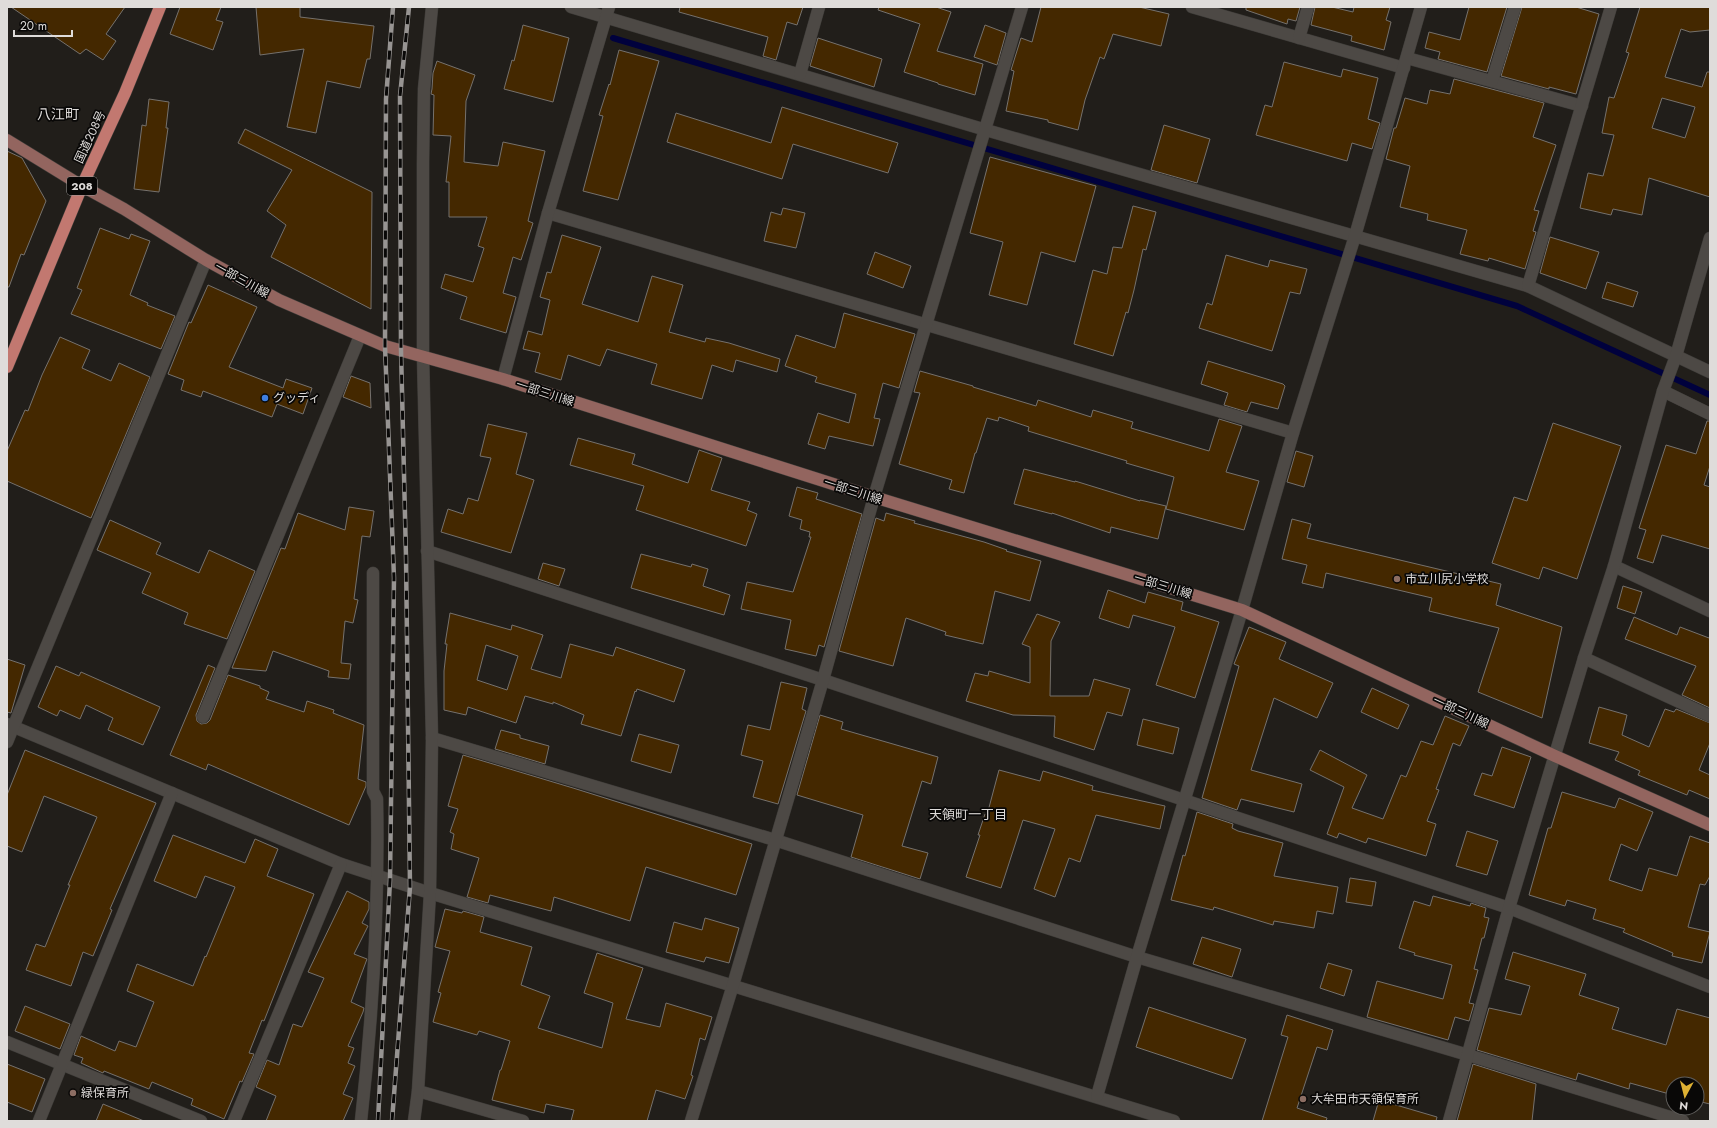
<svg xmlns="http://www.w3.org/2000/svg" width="1717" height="1128" font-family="Jost,'Noto Sans JP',sans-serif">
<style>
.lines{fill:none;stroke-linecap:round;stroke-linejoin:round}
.stream{stroke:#00013d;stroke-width:6}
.building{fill:#442800;stroke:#75716d;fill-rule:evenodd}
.minor-casing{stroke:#3d3b38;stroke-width:13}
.major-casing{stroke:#3d3b38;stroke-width:13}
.highway-casing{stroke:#3d3b38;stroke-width:13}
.minor{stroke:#4d4945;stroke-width:12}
.major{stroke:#93655f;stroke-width:12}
.highway{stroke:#c27870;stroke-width:12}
.rail-casing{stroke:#979492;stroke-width:4.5}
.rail{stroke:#090807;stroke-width:3;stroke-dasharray:9;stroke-linecap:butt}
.shop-dot{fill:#3f7fe0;stroke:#090807;stroke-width:1.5}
.education-dot{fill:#8d6e63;stroke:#090807;stroke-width:1.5}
.labels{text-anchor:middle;stroke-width:3.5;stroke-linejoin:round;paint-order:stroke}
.shield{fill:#090807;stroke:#9f9c9b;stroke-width:1}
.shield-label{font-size:11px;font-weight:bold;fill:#dfdcda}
.street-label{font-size:12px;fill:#dfdcda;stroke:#090807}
.poi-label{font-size:12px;fill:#dfdcda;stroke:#090807;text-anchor:start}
.neighbourhood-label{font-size:13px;fill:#dfdcda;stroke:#090807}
.quarter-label{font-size:14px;fill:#dfdcda;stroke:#090807}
</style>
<rect width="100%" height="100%" fill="#211e1a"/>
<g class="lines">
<polyline class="stream" points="613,38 1517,306 1710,395"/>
</g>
<g class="building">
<polygon points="11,7 125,7 106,34 116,41 103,60 86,49 80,54"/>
<polygon points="180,7 221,7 216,20 223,22 213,50 170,34"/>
<polygon points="256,7 300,7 300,17 374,26 370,59 367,59 360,88 327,81 316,133 287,127 304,49 260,55"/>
<polygon points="680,7 803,7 797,25 787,22 776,60 763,56 768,37 679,12"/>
<polygon points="879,7 936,7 951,12 937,51 983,64 975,95 938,84 938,83 904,72 920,24 878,10"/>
<polygon points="1041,7 1139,7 1169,14 1161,46 1113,34 1104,59 1100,57 1085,100 1078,130 1048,122 1048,120 1006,111 1014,71 1011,70 1021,38 1032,42"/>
<polygon points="1246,7 1300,7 1296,21 1288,19 1287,24 1246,10"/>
<polygon points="1315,7 1332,7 1353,12 1354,7 1390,7 1386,20 1391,22 1384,50 1351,41 1352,36 1311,25"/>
<polygon points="1469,7 1507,7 1487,72 1438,59 1440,52 1425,48 1429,32 1460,40"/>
<polygon points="1522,7 1576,7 1599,14 1576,94 1549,87 1549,89 1501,76"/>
<path d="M1640 7H1710V30L1690 32 1681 29 1665 77 1702 87 1707 72H1710V197L1649 178 1642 215 1613 209 1611 215 1580 208 1588 173 1603 176 1614 135 1602 133 1609 97 1614 98 1629 53 1626 52ZM1662 98 1695 107 1685 138 1652 128Z"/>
<polygon points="523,25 569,38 553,102 504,89 512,60 514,61"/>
<polygon points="985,25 1006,33 997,65 974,57"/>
<polygon points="818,38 882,59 874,87 810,66"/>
<polygon points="619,50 659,61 618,200 583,191 603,116 599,115 609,84 610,85"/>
<polygon points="437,61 475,75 466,101 464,162 498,166 503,142 545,151 528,221 533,223 521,260 513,257 503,293 516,297 506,333 460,319 467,297 441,288 445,274 473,282 484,248 478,246 487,217 449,217 449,182 446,182 451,136 433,135 434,95 431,94 432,89 433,73"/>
<polygon points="1284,62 1341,77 1343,69 1378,78 1368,119 1380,123 1372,149 1352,143 1347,161 1256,135 1265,105 1272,107"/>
<polygon points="1454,79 1544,103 1533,137 1556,145 1534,210 1539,211 1533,231 1536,232 1525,269 1489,258 1488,261 1460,254 1467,230 1427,220 1428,214 1400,207 1410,166 1386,159 1394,128 1396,128 1405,98 1427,104 1430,90 1450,94"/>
<polygon points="149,99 169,102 166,128 168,128 159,192 134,189 142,125 146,126"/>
<polygon points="782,107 898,143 888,173 793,144 782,179 667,142 676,113 771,143"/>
<polygon points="1164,125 1210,139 1197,183 1151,170"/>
<polygon points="245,129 372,192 371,309 271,257 286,225 267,211 292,170 238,143"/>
<polygon points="7,151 22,158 46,201 24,255 21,254 9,287 7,287"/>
<polygon points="990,157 1096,186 1075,262 1041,252 1027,305 989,295 1003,242 970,233"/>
<polygon points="1133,206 1156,212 1146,250 1143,249 1134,290 1128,313 1126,312 1113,356 1074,344 1093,270 1107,274 1113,247 1122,248"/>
<polygon points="783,208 805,213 796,248 764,241 771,212 781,215"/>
<polygon points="100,228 129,239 131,234 150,241 130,295 148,303 147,305 175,316 161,349 71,314 82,290 77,288"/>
<polygon points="562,235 601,247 582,304 638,322 652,276 683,285 669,332 705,342 706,338 729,343 780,359 777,372 736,360 733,372 712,365 702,399 651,384 657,364 607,349 600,366 568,355 561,380 535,372 540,353 523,349 528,331 542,335 550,300 540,297 547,272 551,273"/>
<polygon points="1550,237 1599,252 1586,289 1540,273"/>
<polygon points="875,252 911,266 903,288 867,274"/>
<polygon points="1226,255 1268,267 1270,260 1307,269 1300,294 1290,292 1272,351 1199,328 1207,303 1212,305"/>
<polygon points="1607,282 1638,292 1633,307 1602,298"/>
<polygon points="208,285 257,307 229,367 283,388 286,379 312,388 303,414 277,404 272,417 203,391 201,397 181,390 184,380 168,374 189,322 191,323"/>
<polygon points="844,313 915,334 899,388 883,383 874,418 880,419 873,446 829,436 825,449 808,444 818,413 849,423 856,394 815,382 817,377 785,366 796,335 835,348"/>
<polygon points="60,337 90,350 82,368 111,381 119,363 150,377 91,518 7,481 7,451 25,410 28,411 42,375"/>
<polygon points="1208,361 1283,384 1285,386 1278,409 1251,402 1247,412 1224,405 1228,393 1201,384"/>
<polygon points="920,371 973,386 973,387 1036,406 1038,400 1091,417 1093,410 1133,422 1131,428 1209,451 1219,419 1242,426 1226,472 1259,481 1244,530 1166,509 1174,477 1126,463 1127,461 1028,431 1029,427 999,417 998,421 987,418 976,453 975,453 964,493 949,489 952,480 899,464 920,393 914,392"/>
<polygon points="351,376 370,383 371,408 343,397"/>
<polygon points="1707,421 1710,421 1710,466 1704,485 1710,487 1710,549 1662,535 1653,563 1637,558 1646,530 1639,528 1666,445 1696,454"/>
<polygon points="1553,423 1621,446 1577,579 1543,567 1539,579 1492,563 1514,497 1527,501"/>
<polygon points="488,424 527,433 516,474 534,480 511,553 441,532 448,509 463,514 468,498 478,501 491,458 480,456"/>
<polygon points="578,438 635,454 632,464 688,483 699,450 722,458 711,490 750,502 747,510 757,514 746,546 636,510 644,486 570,465"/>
<polygon points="1296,451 1313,456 1304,487 1287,482"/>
<polygon points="1024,469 1075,482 1075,481 1140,501 1140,500 1166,506 1158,539 1111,527 1110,533 1052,513 1052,514 1014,504"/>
<polygon points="797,487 818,493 816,499 862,514 824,647 819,645 816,656 785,649 791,620 741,609 747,582 793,592 811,537 809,537 810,532 800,529 802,520 789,516"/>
<polygon points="349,507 374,511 370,537 362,536 354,599 358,600 353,623 345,621 341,663 351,664 349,679 328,677 329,671 273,651 266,671 232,668 281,548 285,549 298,513 345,530"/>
<polygon points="886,513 915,521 914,523 984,542 1007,550 1006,551 1041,561 1030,601 995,591 983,644 945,635 946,632 906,618 893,666 839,651 876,518 884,521"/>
<polygon points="1292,519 1311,524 1307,538 1501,584 1496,605 1562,627 1542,718 1478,692 1499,628 1429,611 1432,598 1326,573 1323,588 1302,583 1307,565 1282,559"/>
<polygon points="110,520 161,543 156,554 199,573 209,550 255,571 227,639 184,624 188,613 142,593 151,573 97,550"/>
<polygon points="641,554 691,567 692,564 708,569 703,586 730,595 724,615 631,588"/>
<polygon points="543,563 565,569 559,586 538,579"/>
<polygon points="1623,586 1642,592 1635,614 1617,608"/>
<polygon points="1108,590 1145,603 1148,592 1183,602 1181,610 1219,622 1195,698 1156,685 1175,627 1133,615 1129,628 1099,618"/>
<path d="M450 613 511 630 512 625 543 635 531 669 561 678 570 644 613 656 616 647 685 670 674 702 637 689 636 692 635 691 621 736 581 724 584 715 553 702V704L525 696 516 723 468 707 466 715 444 710V671L447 644H445ZM486 645 518 656 507 690 477 680Z"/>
<polygon points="1037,614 1060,622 1051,641 1050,696 1089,696 1094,679 1130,689 1122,716 1107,712 1094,750 1054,737 1055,716 1013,715 966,701 975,673 988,676 989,671 1030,683 1030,647 1022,644"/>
<polygon points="1634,617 1677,635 1680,627 1709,638 1710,635 1710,708 1682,695 1696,666 1625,639"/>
<polygon points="1249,627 1286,642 1279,659 1333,683 1317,718 1274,698 1251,770 1302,784 1294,812 1241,799 1237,810 1202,798 1239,666 1234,664"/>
<polygon points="7,659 25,665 11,713 7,712"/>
<polygon points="208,665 215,668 196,715 197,721 201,724 207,723 210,720 228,675 260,686 260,688 269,692 266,699 304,712 307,701 334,710 333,713 364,725 358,779 366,782 366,786 349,825 208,764 206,770 170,755"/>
<polygon points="56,666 79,676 81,672 160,707 143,745 108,730 113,718 86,705 80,719 60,710 57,716 38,707"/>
<polygon points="781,682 807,688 802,709 806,711 778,804 753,797 763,761 741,755 748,725 770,730"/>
<polygon points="1372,688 1409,705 1398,729 1361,712"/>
<polygon points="1599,707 1627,715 1622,735 1649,747 1665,709 1674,712 1676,709 1710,723 1710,743 1699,770 1710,775 1710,799 1689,790 1687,795 1638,775 1640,771 1615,760 1619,752 1589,743"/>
<polygon points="820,715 843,722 841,729 938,757 931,784 922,781 902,846 928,853 920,879 851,857 863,815 797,795"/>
<polygon points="1445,716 1469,726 1460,746 1453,743 1436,789 1439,790 1427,821 1436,824 1426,856 1368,838 1366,843 1339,833 1337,838 1327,834 1344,787 1310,770 1320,750 1367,775 1352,808 1383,819 1401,775 1406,777 1421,741 1433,745"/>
<polygon points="1143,719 1179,728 1173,754 1137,745"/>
<polygon points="501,730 520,735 520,738 549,746 545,764 495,749"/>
<polygon points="639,734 679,745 671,773 631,761"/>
<polygon points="1502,747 1531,757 1514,808 1474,795 1482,773 1492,776"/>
<polygon points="25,750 156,803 110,909 112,910 93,956 83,952 71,986 26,970 36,944 45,947 70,885 68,885 97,817 44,796 22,852 7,846 7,795"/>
<polygon points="463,755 573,788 752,844 736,895 646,867 630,921 554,897 551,911 490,895 488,903 467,897 479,858 451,849 454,834 450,832 458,809 448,806"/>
<polygon points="999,770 1040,781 1043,771 1093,786 1092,790 1165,806 1160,829 1096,815 1080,862 1069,858 1055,897 1034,889 1055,829 1023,820 1001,888 966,877 980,835 978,835 985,814 987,815"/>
<polygon points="1562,792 1615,808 1619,798 1653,812 1637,851 1621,844 1609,880 1642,891 1649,868 1677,876 1690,836 1710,843 1710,876 1705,885 1700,884 1688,927 1710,932 1702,963 1672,956 1673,953 1623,932 1625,929 1593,919 1596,909 1567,900 1565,906 1529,895 1548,828 1551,828"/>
<polygon points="1197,812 1233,824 1232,828 1238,831 1283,843 1274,876 1338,887 1333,914 1317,911 1314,928 1274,921 1273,925 1214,907 1213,910 1171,900 1183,855 1185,856"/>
<polygon points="1467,831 1498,841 1487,875 1456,866"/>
<polygon points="173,835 245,863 255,839 278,849 267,876 314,894 264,1021 262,1020 249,1053 254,1054 242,1082 240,1081 224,1119 191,1105 193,1099 152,1082 149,1089 104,1071 103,1073 81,1063 83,1058 74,1055 81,1036 115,1051 119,1041 136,1047 154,1002 127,991 137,964 193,986 205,956 206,957 235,887 205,876 196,898 154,881"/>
<polygon points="1350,878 1376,882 1372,906 1346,902"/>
<polygon points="347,891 369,902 369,909 362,923 368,926 354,954 367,959 351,1002 364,1008 363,1012 348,1046 354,1048 348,1063 355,1066 343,1094 353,1098 343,1121 266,1121 276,1096 256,1087 267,1060 279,1065 293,1024 302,1027 324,978 308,972"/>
<polygon points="1433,896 1470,906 1471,903 1486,908 1484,917 1489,918 1484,938 1482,938 1474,969 1478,970 1469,1003 1474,1004 1469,1021 1455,1017 1448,1040 1367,1017 1377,981 1443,999 1452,965 1414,955 1415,953 1399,948 1414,901 1430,906"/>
<polygon points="445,909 462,913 463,911 484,917 480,932 532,947 521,985 550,996 538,1028 602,1048 613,1003 584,993 597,953 643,968 626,1019 660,1027 666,1003 712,1017 705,1040 700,1038 691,1075 693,1076 685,1099 656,1090 647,1121 571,1121 574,1110 546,1104 544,1113 492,1100 500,1070 501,1070 510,1041 479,1031 477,1035 433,1022 441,993 438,992 450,951 435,947"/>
<polygon points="705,918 739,928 729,963 706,957 704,962 666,952 674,922 702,930"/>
<polygon points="1202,937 1241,949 1232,977 1193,964"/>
<polygon points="1513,952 1586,974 1579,995 1619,1008 1612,1029 1666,1045 1677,1009 1710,1018 1710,1104 1697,1101 1697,1084 1673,1084 1673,1095 1630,1083 1629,1089 1578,1073 1576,1080 1477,1050 1489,1008 1521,1015 1530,986 1505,979"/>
<polygon points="1328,963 1352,970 1344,996 1320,988"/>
<polygon points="25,1006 70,1024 60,1049 15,1031"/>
<polygon points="1149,1007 1246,1039 1232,1079 1136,1047"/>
<polygon points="1287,1015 1333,1030 1327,1050 1317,1047 1297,1108 1327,1118 1326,1121 1262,1121 1288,1037 1281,1035"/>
<polygon points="7,1064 45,1079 32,1112 7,1102"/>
<polygon points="1473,1064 1536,1084 1532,1121 1457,1121"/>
<polygon points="1379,1100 1437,1117 1436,1121 1373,1121"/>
<polygon points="103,1104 144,1121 96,1121"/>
</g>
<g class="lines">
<defs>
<g id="minor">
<polyline points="571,7 986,130 1528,286 1710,372"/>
<polyline points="1192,7 1404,68"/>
<polyline points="1299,38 1308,7"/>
<polyline points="1407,58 1582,106"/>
<polyline points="800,74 819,7"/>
<polyline points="1492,81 1515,7"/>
<polyline points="548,213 1293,433"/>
<polyline points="1528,286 1611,7"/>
<polyline points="503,379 548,213 609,7"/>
<polyline points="1663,391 1710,414"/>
<polyline points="427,551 823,680 1509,908 1710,987"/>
<polyline points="1614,566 1710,611"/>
<polyline points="1584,658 1710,716"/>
<polyline points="203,717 360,336"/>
<polyline points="7,724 341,864 430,893 1174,1121"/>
<polyline points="432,738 775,840 1137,957 1468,1055 1683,1121"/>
<polyline points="7,742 206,260"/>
<polyline points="7,1042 201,1121"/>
<polyline points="418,1091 523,1121"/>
<polyline points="1097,1096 1137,957 1242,610 1293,433 1355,236 1421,7"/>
<polyline points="39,1121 172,793"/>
<polyline points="234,1121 341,864"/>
<path d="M361 1121C373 1014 379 906 377 799L373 791V573"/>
<polyline points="414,1121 418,1091 430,893 432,738 423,356 423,163 424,89 432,7"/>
<polyline points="691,1121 733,985 823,680 874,497 1022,7"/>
<polyline points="1449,1121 1509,908 1584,658 1614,566 1663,391 1676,356 1710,238"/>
</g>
<polyline id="major" points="7,140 82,186 124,209 206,260 279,300 385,346 503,379 874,497 1242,610 1555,756 1710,825"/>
<polyline id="highway" points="7,367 82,186 125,93 160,7"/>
</defs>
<use href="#minor" class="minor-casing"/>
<use href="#major" class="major-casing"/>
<use href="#highway" class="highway-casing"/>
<use href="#minor" class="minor"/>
<use href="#major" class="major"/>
<use href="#highway" class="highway"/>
<defs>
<g id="rail">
<polyline points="378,1121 390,880 394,578 385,346 386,99 393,7"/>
<polyline points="392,1121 410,887 406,557 401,350 400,96 409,7"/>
</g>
</defs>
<use href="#rail" class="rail-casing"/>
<use href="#rail" class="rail"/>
</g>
<circle class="shop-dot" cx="265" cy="398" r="4"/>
<g class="education-dot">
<circle cx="1397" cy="579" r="4"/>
<circle cx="73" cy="1093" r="4"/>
<circle cx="1303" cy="1099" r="4"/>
</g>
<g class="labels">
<rect class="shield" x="67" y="177" width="30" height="18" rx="3"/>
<g class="shield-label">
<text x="82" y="190">208</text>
</g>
<g class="street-label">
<text transform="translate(90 137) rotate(-65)" y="4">国道208号</text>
<text transform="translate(242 280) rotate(29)" y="4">一部三川線</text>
<text transform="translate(545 393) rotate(18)" y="4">一部三川線</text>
<text transform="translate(853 491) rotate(18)" y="4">一部三川線</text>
<text transform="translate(1163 586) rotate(17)" y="4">一部三川線</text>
<text transform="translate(1461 712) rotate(25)" y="4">一部三川線</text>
</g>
<g class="poi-label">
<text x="273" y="402">グッディ</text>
<text x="1405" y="583">市立川尻小学校</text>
<text x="81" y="1097">緑保育所</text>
<text x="1311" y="1103">大牟田市天領保育所</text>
</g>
<g class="neighbourhood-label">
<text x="968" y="819">天領町一丁目</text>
</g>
<g class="quarter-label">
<text x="58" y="119">八江町</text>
</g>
</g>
<rect width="1717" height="1128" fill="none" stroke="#dfdcda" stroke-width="16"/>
<g transform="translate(1685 1096) rotate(187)"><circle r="19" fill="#090807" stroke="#5f5d5b"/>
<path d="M0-3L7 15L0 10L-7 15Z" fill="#deb133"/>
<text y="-6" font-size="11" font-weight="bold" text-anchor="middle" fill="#dfdcda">N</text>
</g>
<path d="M14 30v6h58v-6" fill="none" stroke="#dfdcda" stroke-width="2"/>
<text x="20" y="30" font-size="12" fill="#dfdcda" stroke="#090807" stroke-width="3" paint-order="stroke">20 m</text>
</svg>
